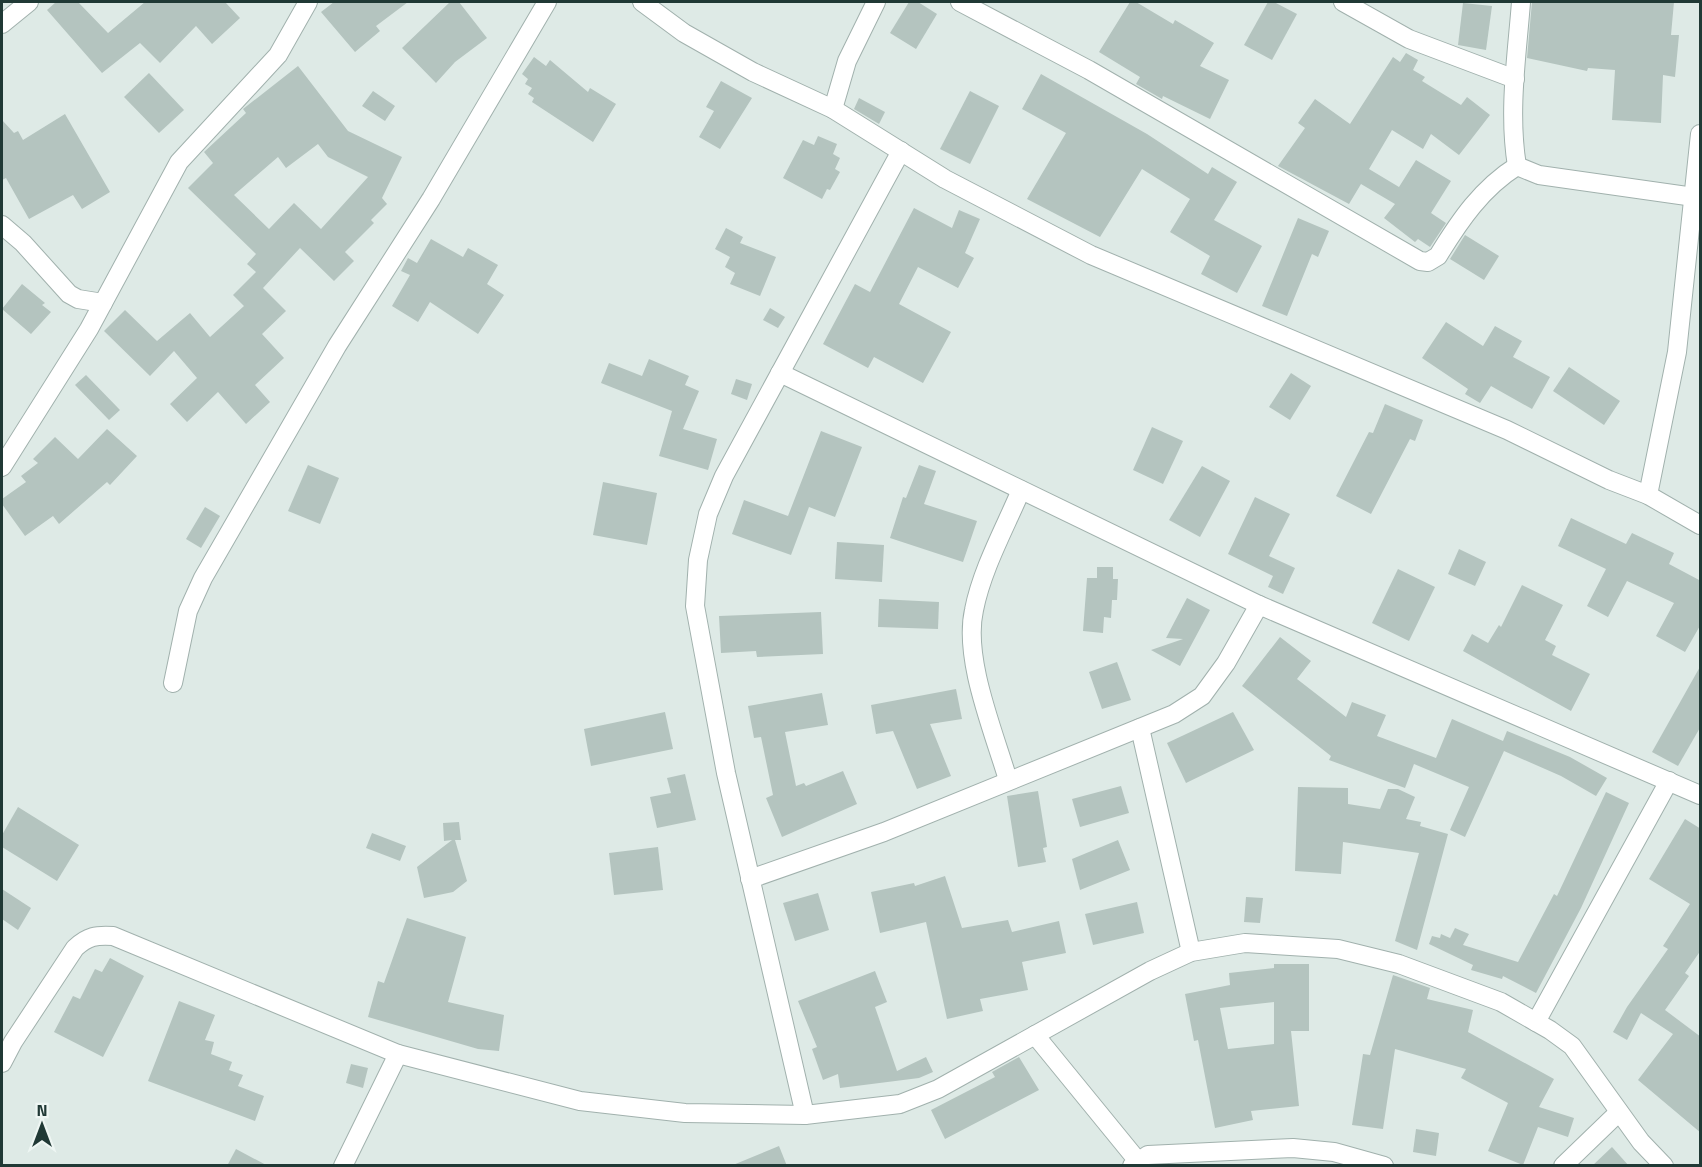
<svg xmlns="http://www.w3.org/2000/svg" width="1702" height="1167" font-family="'Titillium Web',sans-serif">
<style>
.building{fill:#b4c4bf;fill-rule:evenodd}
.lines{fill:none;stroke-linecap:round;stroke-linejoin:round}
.minor-casing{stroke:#a1b1ad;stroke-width:20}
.minor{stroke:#fff;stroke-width:18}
</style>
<rect width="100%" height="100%" fill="#deeae6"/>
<g class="building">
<polygon points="56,2 78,2 108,33 145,2 225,2 240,18 212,44 196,26 160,63 140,43 102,73 47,10"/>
<polygon points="334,2 408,2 376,26 380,31 355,52 321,12"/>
<polygon points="450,2 459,2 487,38 455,62 436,83 402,48"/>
<polygon points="909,2 918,2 937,14 916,49 890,33"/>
<polygon points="1130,2 1136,2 1173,24 1175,20 1214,43 1200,66 1229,80 1210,119 1163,96 1162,99 1136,84 1140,77 1099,52"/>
<polygon points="1268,2 1274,2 1297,14 1272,60 1244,45"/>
<polygon points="1532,2 1674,2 1671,35 1679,35 1675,77 1663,75 1661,123 1612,120 1615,70 1588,68 1587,71 1527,58"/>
<polygon points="1463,3 1492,6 1486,50 1458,45"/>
<polygon points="1406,53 1418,60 1413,70 1425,77 1422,81 1461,105 1467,97 1490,115 1459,155 1431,134 1423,149 1392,130 1369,169 1399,187 1416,160 1451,181 1431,213 1446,223 1430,247 1418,239 1415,242 1384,218 1395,204 1361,184 1349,204 1278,166 1305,128 1298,123 1315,99 1350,124 1393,57 1400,62"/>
<polygon points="534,57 546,66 550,60 588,92 590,88 616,104 593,142 532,102 534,98 528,94 532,88 525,84 528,79 522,74"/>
<path d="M298 66 348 131 402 157 382 198 387 204 371 220 374 223 345 252 354 261 334 281 300 248 263 288 286 311 262 334 284 358 255 385 270 402 246 424 218 392 187 422 170 404 197 378 174 351 150 376 104 331 125 310 157 341 190 313 210 337 244 306 233 295 256 272 247 264 256 254 188 188 213 163 204 152 246 113 243 109ZM318 144 328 157 368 177 321 229 294 203 269 229 234 195 278 157 286 168Z"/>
<polygon points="149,73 184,110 159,133 124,97"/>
<polygon points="1041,74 1147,134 1208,174 1212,167 1237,182 1214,220 1262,246 1237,293 1201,274 1210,256 1170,232 1190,199 1142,169 1100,237 1027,199 1066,133 1022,109"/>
<polygon points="721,81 752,98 720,149 699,137 714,111 706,107"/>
<polygon points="373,91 395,106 385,121 362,106"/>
<polygon points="970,91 999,106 970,164 940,149"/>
<polygon points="859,98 885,112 879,124 854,109"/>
<polygon points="65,114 110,192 82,209 73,195 29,219 6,178 2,180 2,120 14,133 18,131 23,140"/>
<polygon points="818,136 837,144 833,154 840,158 835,169 840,172 830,190 827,189 822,199 783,178 803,140 814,145"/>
<polygon points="914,208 952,228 959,210 980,219 965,253 974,258 958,288 918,267 899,304 951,332 923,383 874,357 868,368 823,344 855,284 870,292"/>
<polygon points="1298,218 1329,231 1318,257 1312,254 1287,316 1262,306"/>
<polygon points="726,228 743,237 740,243 776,257 760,296 730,284 735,273 725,267 730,257 715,249"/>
<polygon points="1465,235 1499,256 1484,280 1450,259"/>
<polygon points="431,239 463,257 468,248 498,265 487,284 504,295 478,334 430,302 418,322 392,306 410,275 401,271 408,258 417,263"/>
<polygon points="22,284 45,303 42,305 51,312 31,334 2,309"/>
<polygon points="770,308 785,317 778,328 763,320"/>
<polygon points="1446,322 1483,346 1495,326 1522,341 1513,357 1550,377 1532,409 1491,386 1480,403 1465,394 1468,389 1422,358"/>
<polygon points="649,359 689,376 685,385 699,391 683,429 717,439 708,470 659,456 672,411 601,383 609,363 642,376"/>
<polygon points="1569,367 1620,401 1604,425 1553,391"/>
<polygon points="1291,373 1311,386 1290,420 1269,407"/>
<polygon points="86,375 120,410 109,420 75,385"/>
<polygon points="736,379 752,384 747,400 731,394"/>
<polygon points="1385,404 1423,420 1415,441 1410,439 1371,514 1336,496 1369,432 1373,433"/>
<polygon points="1152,427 1183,441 1163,484 1133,470"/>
<polygon points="107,429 137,456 110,485 107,482 59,524 53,516 25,536 2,504 2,499 26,482 21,476 38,463 33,459 55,437 78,459"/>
<polygon points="821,431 862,447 835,517 809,507 791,555 732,534 744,500 788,516"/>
<polygon points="308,465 339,478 320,524 288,511"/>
<polygon points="919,465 936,471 924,504 977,521 963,562 890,538 903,497 906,498"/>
<polygon points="1202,466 1230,481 1200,537 1169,520"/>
<polygon points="603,482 657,493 647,545 593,535"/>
<polygon points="1255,497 1290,514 1269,556 1295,568 1283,594 1268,587 1273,576 1228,554"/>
<polygon points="205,507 220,516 201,548 186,539"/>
<polygon points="1571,518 1626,544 1632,533 1674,553 1669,564 1701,581 1701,624 1685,652 1656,636 1674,603 1627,581 1608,617 1587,606 1606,569 1558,546"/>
<polygon points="837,542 884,545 882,582 835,579"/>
<polygon points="1459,549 1486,562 1475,586 1448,574"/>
<polygon points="1097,567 1113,567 1113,579 1118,579 1117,600 1112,600 1111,618 1104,617 1103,633 1083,631 1087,578 1097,578"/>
<polygon points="1398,569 1435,587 1409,641 1372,623"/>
<polygon points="1522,585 1563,605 1545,640 1556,646 1552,655 1590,674 1571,711 1463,651 1472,634 1488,643 1499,625 1501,627"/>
<polygon points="1187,598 1210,610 1180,666 1151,650 1183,639 1166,638"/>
<polygon points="879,599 939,602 938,629 878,627"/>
<polygon points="821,612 823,654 757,657 756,651 721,653 719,616"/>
<polygon points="1280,637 1311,661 1297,679 1346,717 1352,702 1386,715 1377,736 1436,758 1452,719 1503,741 1507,731 1570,757 1607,778 1596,796 1561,776 1504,751 1465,837 1450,830 1469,787 1414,764 1405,788 1329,760 1331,756 1242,686"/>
<polygon points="1117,662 1131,700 1102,709 1089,672"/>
<polygon points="1701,665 1701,726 1678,766 1652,752"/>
<polygon points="956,689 962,719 930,724 951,776 917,789 893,731 876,734 871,705"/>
<polygon points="822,693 828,725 785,732 796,786 804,783 806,786 843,771 857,804 782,837 766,798 773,795 761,737 754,738 748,706"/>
<polygon points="665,712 673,749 591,766 584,729"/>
<polygon points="1233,712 1254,750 1186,783 1167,743"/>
<polygon points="685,774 696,820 657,828 650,797 671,793 667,778"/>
<polygon points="1121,786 1129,813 1080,827 1072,799"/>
<polygon points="1298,787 1348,788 1348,804 1380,809 1388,789 1398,789 1415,797 1406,819 1421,822 1420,826 1448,834 1417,950 1395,941 1419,853 1343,842 1341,874 1295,871"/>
<polygon points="1038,791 1047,847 1043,848 1046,862 1018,867 1007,796"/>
<polygon points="1606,792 1629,803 1581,908 1536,993 1503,976 1502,979 1471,970 1473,965 1429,944 1432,936 1440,938 1441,934 1450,938 1455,928 1469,934 1463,945 1518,962 1554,894 1557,896"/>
<polygon points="18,807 79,845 57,881 2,847 2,835"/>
<polygon points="1685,819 1701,829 1701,950 1685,973 1689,976 1665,1010 1701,1037 1701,1133 1638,1080 1673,1034 1641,1013 1627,1040 1613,1032 1627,1007 1668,949 1663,946 1690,904 1649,879"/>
<polygon points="459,822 461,840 455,840 467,881 453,892 424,898 417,867 452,840 444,841 443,823"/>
<polygon points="372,833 406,846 400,861 366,848"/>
<polygon points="1118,840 1130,870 1080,890 1072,859"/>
<polygon points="658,847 663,890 614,895 609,853"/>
<polygon points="945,876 962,928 1008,920 1012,932 1059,921 1066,953 1022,962 1028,990 980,999 983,1011 947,1019 926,922 880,933 871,892 914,883 915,886"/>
<polygon points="2,889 31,908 18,930 2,919"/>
<polygon points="818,893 829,930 795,941 783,903"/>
<polygon points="1246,897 1263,898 1260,923 1244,922"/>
<polygon points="1137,902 1144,933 1093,945 1085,914"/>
<polygon points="407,918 466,937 448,1002 504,1015 499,1051 478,1049 368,1017 378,981 384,983"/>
<polygon points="110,958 144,976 103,1057 54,1032 73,996 80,999 95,969 102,972"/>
<path d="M1274 964H1309V1031H1291L1299 1106 1251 1111 1253 1120 1215 1128 1198 1040 1194 1041 1185 994 1230 985 1229 973 1274 968ZM1274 1002V1044L1228 1049 1220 1008Z"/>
<polygon points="875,971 887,1002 875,1007 897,1071 926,1057 933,1072 919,1078 840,1088 838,1074 823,1080 812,1049 817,1047 798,1001"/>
<polygon points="1393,975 1430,988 1427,999 1473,1010 1468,1032 1554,1079 1539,1107 1574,1118 1568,1137 1538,1127 1523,1165 1488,1151 1508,1103 1461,1078 1466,1069 1395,1049 1383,1129 1352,1125 1363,1054 1370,1055"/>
<polygon points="179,1001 215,1015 205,1040 214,1042 211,1054 232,1062 229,1070 243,1075 238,1086 264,1096 255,1121 148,1081"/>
<polygon points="1019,1057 1039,1090 945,1139 931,1110 995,1077 992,1072"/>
<polygon points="351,1064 368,1068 363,1088 346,1083"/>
<polygon points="1416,1129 1439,1133 1436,1156 1413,1152"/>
<polygon points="779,1146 787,1166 733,1166 733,1165"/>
<polygon points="1612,1147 1629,1166 1592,1166"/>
<polygon points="236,1149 268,1166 227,1166"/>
</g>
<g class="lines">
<defs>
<g id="minor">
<polyline points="642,2 684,33 753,72 833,109 945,179 1091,255 1507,430 1609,480 1648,495 1700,525"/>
<path d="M960 2 1089 70 1420 261 1428 262 1438 256C1460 220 1482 188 1517 166"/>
<polyline points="1343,2 1409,39 1515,79"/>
<polyline points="2,24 29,2"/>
<polyline points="833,109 847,61 876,2"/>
<polyline points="1517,166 1539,175 1694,197"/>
<path d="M1517 166C1508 112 1517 55 1521 2"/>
<polyline points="2,225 23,243 69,294 78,299 103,303"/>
<polyline points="780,373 1259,605 1700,795"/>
<polyline points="2,467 89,329 179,162 278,55 308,2"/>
<polyline points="1648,495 1677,352 1700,134"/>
<polyline points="173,683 188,611 203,578 337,346 431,199 547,2"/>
<polyline points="1140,728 1191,952"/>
<path d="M1008 780C994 732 963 659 974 610 982 569 1005 528 1021 490"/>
<polyline points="750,879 884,832 1174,714 1202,696 1226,663 1259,605"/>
<polyline points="1536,1022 1669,781"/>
<polyline points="1035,1035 1137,1160"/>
<path d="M2 1063 13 1042 75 948C88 936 96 935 113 936L398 1054 580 1101 685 1113 805 1115 900 1104 938 1089 1150 971 1191 952 1245 943 1338 949 1399 964 1501 1002 1550 1030 1572 1046 1641 1142 1664 1166"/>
<polyline points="805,1115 726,773 695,606 698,560 708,514 724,476 901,151"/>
<polyline points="343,1166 398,1054"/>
<polyline points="1132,1166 1148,1155 1293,1148 1334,1152 1384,1166"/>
<polyline points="1563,1166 1619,1112"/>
</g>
</defs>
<use href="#minor" class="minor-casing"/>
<use href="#minor" class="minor"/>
</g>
<rect width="1702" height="1167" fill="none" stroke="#203935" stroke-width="6"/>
<g transform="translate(42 1125)" stroke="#eef6f3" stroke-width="4.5" paint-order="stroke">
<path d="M0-4.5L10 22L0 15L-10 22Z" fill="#203935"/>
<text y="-9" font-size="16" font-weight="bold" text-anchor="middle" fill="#203935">N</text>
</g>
</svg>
